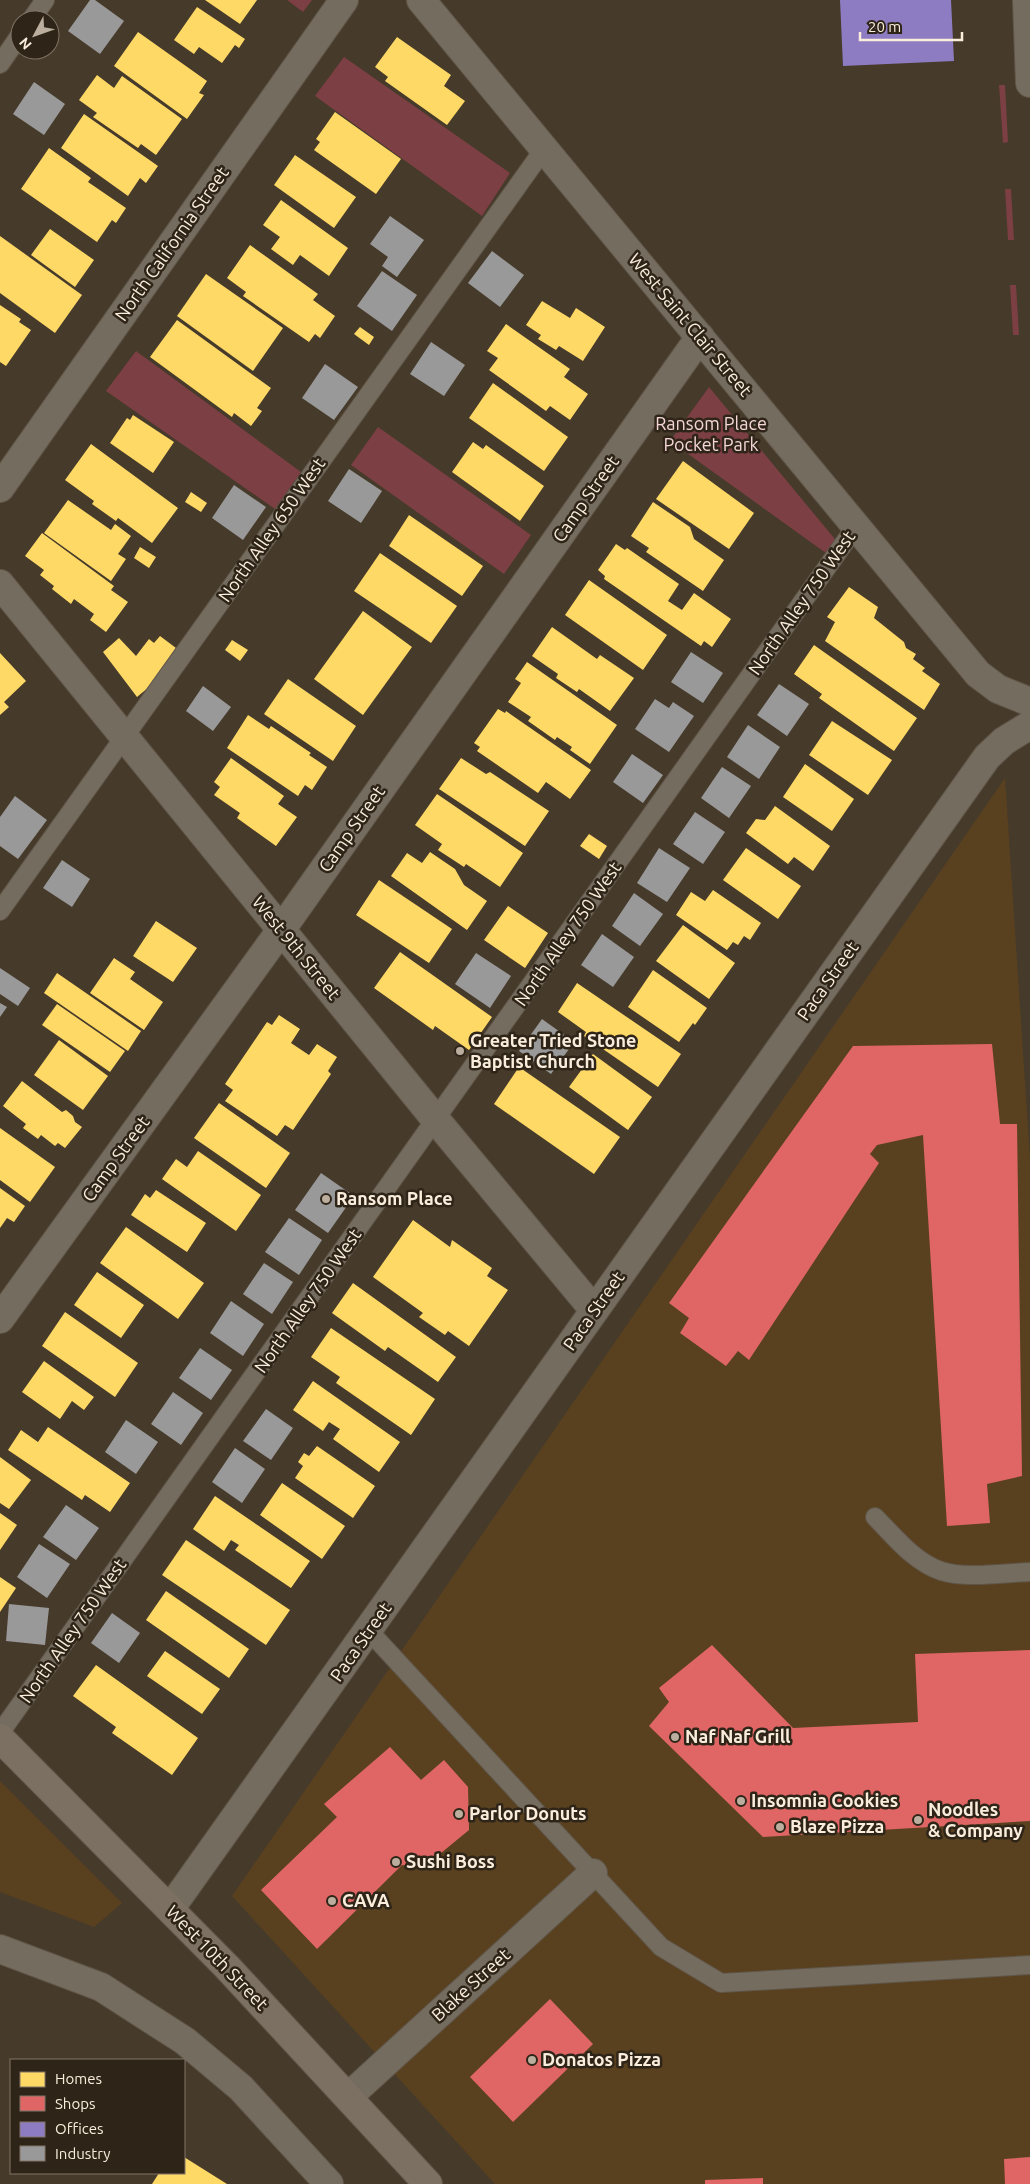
<svg xmlns="http://www.w3.org/2000/svg" width="1030" height="2184" font-family="Ubuntu,sans-serif">
<style>
.built{fill:#594120}
.green{fill:#7c3f44}
.homes{fill:#ffd966}
.shops{fill:#e06666}
.offices{fill:#8e7cc3}
.industry{fill:#999}
.lines{fill:none;stroke-linecap:round;stroke-linejoin:round}
.lane-casing{stroke:#605648;stroke-width:20}
.street-casing{stroke:#605648;stroke-width:30}
.secondary-casing{stroke:#605648;stroke-width:30}
.primary-casing{stroke:#605648;stroke-width:30}
.lane{stroke:#756c60;stroke-width:18}
.street{stroke:#756c60;stroke-width:28}
.secondary{stroke:#756c60;stroke-width:28}
.primary{stroke:#7c7062;stroke-width:28}
.poi-dot{fill:#bbae9e;stroke:#2e2518;stroke-width:2}
.labels{text-anchor:middle;stroke-width:5;stroke-linejoin:round;paint-order:stroke}
.street-label{font-size:18px;fill:#faeddc;stroke:#2e2518}
.park-label{font-size:18px;fill:#f4d6d8;stroke:#2e2518}
.poi-label{font-size:18px;font-weight:bold;fill:#faeddc;stroke:#2e2518;text-anchor:start}
</style>
<rect width="100%" height="100%" fill="#463a2a"/>
<g class="built">
<polygon points="1005,778 1030,1159 1030,2184 495,2184 232,1896"/>
<polygon points="0,1781 122,1903 94,1927 0,1892"/>
</g>
<g class="green">
<polygon points="287,0 312,0 303,12"/>
<polygon points="344,57 510,173 482,216 315,96"/>
<polygon points="999,85 1005,85 1008,142 1003,143"/>
<polygon points="1005,189 1011,189 1014,240 1008,240"/>
<polygon points="1010,285 1016,285 1019,335 1013,335"/>
<polygon points="136,351 301,472 275,509 106,391"/>
<polygon points="709,387 839,544 830,556 670,441"/>
<polygon points="378,427 531,535 504,574 351,465"/>
</g>
<g class="homes">
<polygon points="205,0 257,0 240,24"/>
<polygon points="197,7 245,39 239,48 235,45 222,63 199,47 194,54 174,40"/>
<polygon points="138,32 207,81 199,93 204,95 187,119 114,66"/>
<polygon points="397,37 451,75 444,86 465,101 447,125 385,81 388,77 375,67"/>
<polygon points="97,75 114,88 122,76 182,119 156,155 141,144 138,148 93,117 97,113 79,100"/>
<polygon points="335,112 401,159 376,194 314,150 320,142 316,139"/>
<polygon points="84,114 158,166 146,183 140,178 128,196 61,148"/>
<polygon points="49,148 91,178 88,182 126,208 116,223 112,220 97,242 21,189"/>
<polygon points="295,155 356,197 334,228 274,185"/>
<polygon points="281,200 348,248 329,276 300,255 293,265 271,249 280,237 263,225"/>
<polygon points="50,229 94,260 75,287 31,255"/>
<polygon points="0,236 82,295 55,333 0,293"/>
<polygon points="250,245 318,294 313,300 335,316 320,338 315,334 309,342 243,296 246,292 227,278"/>
<polygon points="206,274 283,328 253,371 177,316"/>
<polygon points="542,301 570,318 576,308 605,327 583,361 559,346 556,350 538,339 541,335 526,325"/>
<polygon points="0,305 21,319 19,322 31,330 6,366 0,362"/>
<polygon points="177,320 271,388 257,408 262,411 251,426 234,413 232,417 150,357"/>
<polygon points="506,324 570,369 564,377 588,394 570,420 550,406 546,411 489,370 498,358 487,351"/>
<polygon points="360,327 374,337 369,345 354,334"/>
<polygon points="493,383 568,437 544,471 469,418"/>
<polygon points="133,415 174,442 153,473 110,443 127,418 130,420"/>
<polygon points="473,442 483,449 486,445 544,486 520,521 452,472"/>
<polygon points="91,444 178,508 152,543 118,518 116,521 92,504 94,501 65,480"/>
<polygon points="683,461 754,513 729,549 656,499"/>
<polygon points="191,492 207,503 201,512 185,502"/>
<polygon points="68,500 111,530 115,524 131,536 118,554 126,559 111,581 44,533"/>
<polygon points="653,502 690,527 694,539 724,560 703,591 646,552 649,548 631,536"/>
<polygon points="409,515 483,566 462,596 389,546"/>
<polygon points="42,533 114,586 111,590 128,602 106,632 90,620 94,614 74,599 71,604 52,589 54,586 40,575 44,570 25,556"/>
<polygon points="616,544 625,550 627,548 679,584 668,601 682,610 694,593 731,619 712,647 704,641 701,646 604,579 605,576 598,570"/>
<polygon points="140,547 156,557 149,568 134,558"/>
<polygon points="380,553 457,606 431,643 354,591"/>
<polygon points="589,580 667,635 643,670 565,615"/>
<polygon points="849,587 878,607 874,618 904,642 906,648 916,654 913,659 925,668 922,671 940,684 924,710 825,641 835,622 827,617"/>
<polygon points="363,611 412,647 363,715 314,679"/>
<polygon points="552,627 597,659 600,655 634,678 610,711 579,689 577,692 556,678 558,674 532,656"/>
<polygon points="160,636 176,648 155,682 137,697 103,652 119,638 136,656 149,639 154,643"/>
<polygon points="232,640 248,650 240,661 225,650"/>
<polygon points="814,645 917,718 894,751 819,698 822,694 794,674"/>
<polygon points="0,653 26,681 4,702 9,707 0,715"/>
<polygon points="527,662 617,725 590,764 570,750 572,747 557,737 555,740 528,721 531,717 508,702 521,683 515,679"/>
<polygon points="288,679 356,726 333,761 264,714"/>
<polygon points="498,709 505,713 506,711 591,770 570,799 546,782 538,793 477,751 480,747 474,743"/>
<polygon points="248,715 269,729 271,726 311,753 309,755 327,767 312,790 305,785 298,796 227,748"/>
<polygon points="832,721 892,760 868,795 809,755"/>
<polygon points="231,758 284,796 278,804 297,817 276,846 237,818 240,813 214,795 220,787 214,782"/>
<polygon points="461,758 486,774 490,772 549,811 525,846 439,789"/>
<polygon points="805,764 854,799 832,831 783,797"/>
<polygon points="437,794 523,853 500,887 466,864 464,867 438,850 442,844 415,825"/>
<polygon points="775,806 830,846 813,871 794,857 788,864 746,833 756,819 765,820"/>
<polygon points="589,834 607,846 599,859 580,846"/>
<polygon points="746,848 801,886 778,919 723,880"/>
<polygon points="430,852 455,869 464,885 487,901 467,930 391,876 407,853 422,863"/>
<polygon points="379,880 452,929 429,963 356,915"/>
<polygon points="713,890 761,923 750,940 744,936 738,945 733,942 727,950 676,915 691,892 705,901"/>
<polygon points="508,906 548,933 525,968 484,940"/>
<polygon points="156,921 197,948 173,982 133,956"/>
<polygon points="683,925 735,963 709,999 656,961"/>
<polygon points="400,952 492,1017 469,1050 435,1026 433,1030 374,988"/>
<polygon points="114,958 135,972 130,979 163,1002 144,1030 90,993"/>
<polygon points="653,970 707,1008 695,1025 693,1023 679,1042 628,1007"/>
<polygon points="57,973 141,1031 128,1051 44,993"/>
<polygon points="577,983 681,1054 658,1087 584,1036 586,1032 558,1012"/>
<polygon points="57,1004 125,1051 110,1072 42,1025"/>
<polygon points="279,1015 300,1029 291,1043 309,1055 317,1044 337,1057 328,1071 331,1074 293,1130 285,1125 277,1136 225,1101 233,1090 225,1084 267,1022 272,1025"/>
<polygon points="59,1040 108,1076 83,1110 34,1075"/>
<polygon points="593,1054 652,1097 628,1130 569,1087"/>
<polygon points="519,1067 620,1137 594,1174 494,1104"/>
<polygon points="22,1081 62,1112 66,1110 73,1116 75,1122 82,1127 65,1148 58,1143 55,1146 41,1135 38,1139 23,1128 26,1124 3,1106"/>
<polygon points="219,1103 290,1153 266,1188 194,1138"/>
<polygon points="0,1128 55,1167 30,1202 0,1180"/>
<polygon points="198,1151 261,1195 236,1231 162,1179 176,1159 187,1167"/>
<polygon points="0,1188 25,1206 14,1222 7,1218 0,1228"/>
<polygon points="156,1190 206,1223 187,1252 131,1215 145,1194 150,1198"/>
<polygon points="413,1220 450,1247 452,1240 492,1268 487,1276 508,1290 469,1346 448,1331 445,1335 419,1317 423,1313 373,1277"/>
<polygon points="126,1227 204,1283 178,1319 100,1263"/>
<polygon points="97,1272 144,1305 121,1338 74,1305"/>
<polygon points="353,1283 456,1357 438,1382 388,1347 385,1351 332,1313"/>
<polygon points="65,1312 138,1363 115,1397 42,1346"/>
<polygon points="331,1328 435,1399 411,1435 336,1383 340,1377 311,1357"/>
<polygon points="44,1361 94,1397 84,1410 72,1401 60,1419 22,1392"/>
<polygon points="313,1381 400,1442 379,1472 333,1439 340,1429 329,1422 323,1431 293,1410"/>
<polygon points="48,1427 130,1483 110,1512 85,1495 82,1500 8,1450 21,1430 38,1442"/>
<polygon points="317,1446 375,1486 353,1518 295,1478 303,1466 298,1462 304,1453 309,1456"/>
<polygon points="0,1457 31,1480 9,1509 0,1503"/>
<polygon points="282,1483 345,1526 322,1559 260,1515"/>
<polygon points="215,1496 310,1561 291,1588 235,1550 239,1545 231,1540 224,1551 193,1529"/>
<polygon points="0,1513 17,1525 0,1550"/>
<polygon points="186,1540 290,1610 266,1645 162,1575"/>
<polygon points="0,1577 16,1588 0,1612"/>
<polygon points="166,1591 249,1649 229,1678 146,1620"/>
<polygon points="165,1651 220,1689 202,1714 147,1676"/>
<polygon points="96,1665 198,1738 172,1775 112,1733 116,1727 73,1696"/>
<polygon points="184,2157 227,2184 152,2184 159,2173 184,2173"/>
</g>
<g class="shops">
<polygon points="992,1044 1000,1124 1017,1124 1022,1476 987,1484 990,1523 947,1526 923,1135 877,1145 870,1154 879,1163 749,1360 738,1351 726,1366 680,1333 689,1318 669,1303 853,1046"/>
<polygon points="712,1645 793,1728 918,1722 915,1654 1030,1650 1030,1821 763,1837 649,1726 669,1702 659,1688"/>
<polygon points="390,1747 421,1780 444,1760 468,1787 469,1830 424,1867 402,1865 317,1949 261,1890 337,1817 324,1804"/>
<polygon points="550,1999 593,2044 513,2122 470,2077"/>
<polygon points="1030,2157 1030,2184 1005,2184 1004,2159"/>
<polygon points="763,2178 763,2184 705,2184 705,2180"/>
</g>
<polygon class="offices" points="840,0 951,0 954,61 843,66"/>
<g class="industry">
<polygon points="90,0 95,0 124,21 100,54 68,31"/>
<polygon points="34,82 65,104 44,135 13,114"/>
<polygon points="390,216 424,240 397,277 382,266 388,257 370,244"/>
<polygon points="492,251 524,275 500,307 468,283"/>
<polygon points="382,271 417,295 392,331 357,306"/>
<polygon points="431,342 465,365 444,396 410,374"/>
<polygon points="325,364 358,387 334,420 302,398"/>
<polygon points="349,469 382,491 361,523 328,501"/>
<polygon points="234,485 266,507 243,540 212,518"/>
<polygon points="691,652 723,673 703,703 671,682"/>
<polygon points="779,684 809,704 787,736 757,715"/>
<polygon points="203,686 231,707 213,731 186,711"/>
<polygon points="655,699 669,708 673,702 694,716 669,752 635,729"/>
<polygon points="748,725 780,747 759,779 727,757"/>
<polygon points="632,754 663,775 643,803 613,782"/>
<polygon points="722,767 751,786 729,818 701,798"/>
<polygon points="15,796 47,820 18,859 0,846 0,817"/>
<polygon points="695,812 725,832 703,864 673,844"/>
<polygon points="659,848 690,868 667,902 637,883"/>
<polygon points="62,860 90,879 72,907 43,888"/>
<polygon points="634,893 663,914 640,946 612,926"/>
<polygon points="602,934 634,957 613,987 581,965"/>
<polygon points="476,953 511,976 490,1008 455,984"/>
<polygon points="0,968 30,988 18,1006 0,994"/>
<polygon points="0,1003 7,1007 0,1017"/>
<polygon points="542,1019 574,1042 551,1074 519,1051"/>
<polygon points="321,1173 354,1196 328,1233 295,1210"/>
<polygon points="289,1218 322,1240 299,1275 265,1252"/>
<polygon points="264,1263 293,1282 272,1314 243,1294"/>
<polygon points="231,1301 264,1324 243,1356 210,1333"/>
<polygon points="200,1348 232,1370 211,1400 179,1378"/>
<polygon points="173,1392 203,1413 181,1445 151,1424"/>
<polygon points="266,1409 293,1428 271,1460 243,1441"/>
<polygon points="126,1420 158,1442 136,1474 105,1452"/>
<polygon points="235,1448 265,1469 242,1503 212,1482"/>
<polygon points="66,1505 99,1528 76,1560 43,1537"/>
<polygon points="39,1544 70,1564 47,1598 17,1577"/>
<polygon points="9,1604 49,1608 45,1645 6,1641"/>
<polygon points="112,1613 140,1633 119,1663 91,1643"/>
</g>
<g class="lines">
<defs>
<g id="lane">
<polyline points="31,20 45,0"/>
<polyline points="0,64 20,35"/>
<polyline points="0,911 544,149"/>
<path d="M875 1517C894 1536 914 1562 941 1571 966 1579 1004 1573 1030 1572"/>
<polyline points="369,1631 661,1947 721,1983 1030,1965"/>
<polyline points="0,1733 857,525"/>
</g>
<g id="street">
<polyline points="0,488 344,0"/>
<polyline points="0,584 436,1120 594,1310"/>
<polyline points="0,1319 281,930 700,337"/>
<polyline points="170,1909 987,757 1004,741 1030,725"/>
<polyline points="349,2096 593,1873"/>
</g>
<g id="secondary">
<polyline points="421,0 978,674 998,689 1030,702"/>
<polyline points="1027,0 1030,83"/>
<polyline points="0,1949 101,1987 185,2041 241,2088 329,2184"/>
</g>
<polyline id="primary" points="0,1738 227,1967 428,2184"/>
</defs>
<use href="#lane" class="lane-casing"/>
<use href="#street" class="street-casing"/>
<use href="#secondary" class="secondary-casing"/>
<use href="#primary" class="primary-casing"/>
<use href="#lane" class="lane"/>
<use href="#street" class="street"/>
<use href="#secondary" class="secondary"/>
<use href="#primary" class="primary"/>
</g>
<g class="poi-dot">
<circle cx="460" cy="1051" r="5"/>
<circle cx="326" cy="1199" r="5"/>
<circle cx="675" cy="1737" r="5"/>
<circle cx="741" cy="1801" r="5"/>
<circle cx="459" cy="1814" r="5"/>
<circle cx="918" cy="1820" r="5"/>
<circle cx="780" cy="1827" r="5"/>
<circle cx="396" cy="1862" r="5"/>
<circle cx="332" cy="1901" r="5"/>
<circle cx="532" cy="2060" r="5"/>
</g>
<g class="labels">
<g class="street-label">
<text transform="translate(172 244) rotate(-55)" y="6">North California Street</text>
<text transform="translate(690 325) rotate(50)" y="6">West Saint Clair Street</text>
<text transform="translate(586 499) rotate(-55)" y="6">Camp Street</text>
<text transform="translate(272 530) rotate(-55)" y="6">North Alley 650 West</text>
<text transform="translate(802 603) rotate(-55)" y="6">North Alley 750 West</text>
<text transform="translate(352 829) rotate(-55)" y="6">Camp Street</text>
<text transform="translate(568 934) rotate(-55)" y="6">North Alley 750 West</text>
<text transform="translate(296 948) rotate(51)" y="6">West 9th Street</text>
<text transform="translate(828 981) rotate(-55)" y="6">Paca Street</text>
<text transform="translate(116 1159) rotate(-54)" y="6">Camp Street</text>
<text transform="translate(308 1301) rotate(-55)" y="6">North Alley 750 West</text>
<text transform="translate(594 1311) rotate(-55)" y="6">Paca Street</text>
<text transform="translate(73 1631) rotate(-55)" y="6">North Alley 750 West</text>
<text transform="translate(361 1642) rotate(-55)" y="6">Paca Street</text>
<text transform="translate(217 1958) rotate(46)" y="6">West 10th Street</text>
<text transform="translate(471 1985) rotate(-42)" y="6">Blake Street</text>
</g>
<g class="park-label">
<text x="711" y="430">Ransom Place<tspan x="711" dy="21">Pocket Park</tspan></text>
</g>
<g class="poi-label">
<text x="470" y="1047">Greater Tried Stone<tspan x="470" dy="21">Baptist Church</tspan></text>
<text x="336" y="1205">Ransom Place</text>
<text x="685" y="1743">Naf Naf Grill</text>
<text x="751" y="1807">Insomnia Cookies</text>
<text x="928" y="1816">Noodles<tspan x="928" dy="21">&amp; Company</tspan></text>
<text x="469" y="1820">Parlor Donuts</text>
<text x="790" y="1833">Blaze Pizza</text>
<text x="406" y="1868">Sushi Boss</text>
<text x="342" y="1907">CAVA</text>
<text x="542" y="2066">Donatos Pizza</text>
</g>
</g>
<rect x="10" y="2059" width="175" height="115" fill="#2e2518" stroke="#807566"/>
<rect x="20" y="2072" width="25" height="15" fill="#ffd966" stroke="#807566"/>
<text x="55" y="2084" font-size="15" fill="#faeddc">Homes</text>
<rect x="20" y="2096" width="25" height="15" fill="#e06666" stroke="#807566"/>
<text x="55" y="2109" font-size="15" fill="#faeddc">Shops</text>
<rect x="20" y="2122" width="25" height="15" fill="#8e7cc3" stroke="#807566"/>
<text x="55" y="2134" font-size="15" fill="#faeddc">Offices</text>
<rect x="20" y="2146" width="25" height="15" fill="#999999" stroke="#807566"/>
<text x="55" y="2159" font-size="15" fill="#faeddc">Industry</text>
<g transform="translate(35 35) rotate(229)"><circle r="24" fill="#2e2518" stroke="#807566"/>
<path d="M0-4L9 19L0 12L-9 19Z" fill="#bbae9e"/>
<text y="-8" font-size="14" font-weight="bold" text-anchor="middle" fill="#faeddc">N</text>
</g>
<path d="M860 32v8h102v-8" fill="none" stroke="#faeddc" stroke-width="2.5"/>
<text x="868" y="32" font-size="15" fill="#faeddc" stroke="#2e2518" stroke-width="4" paint-order="stroke">20 m</text>
</svg>
